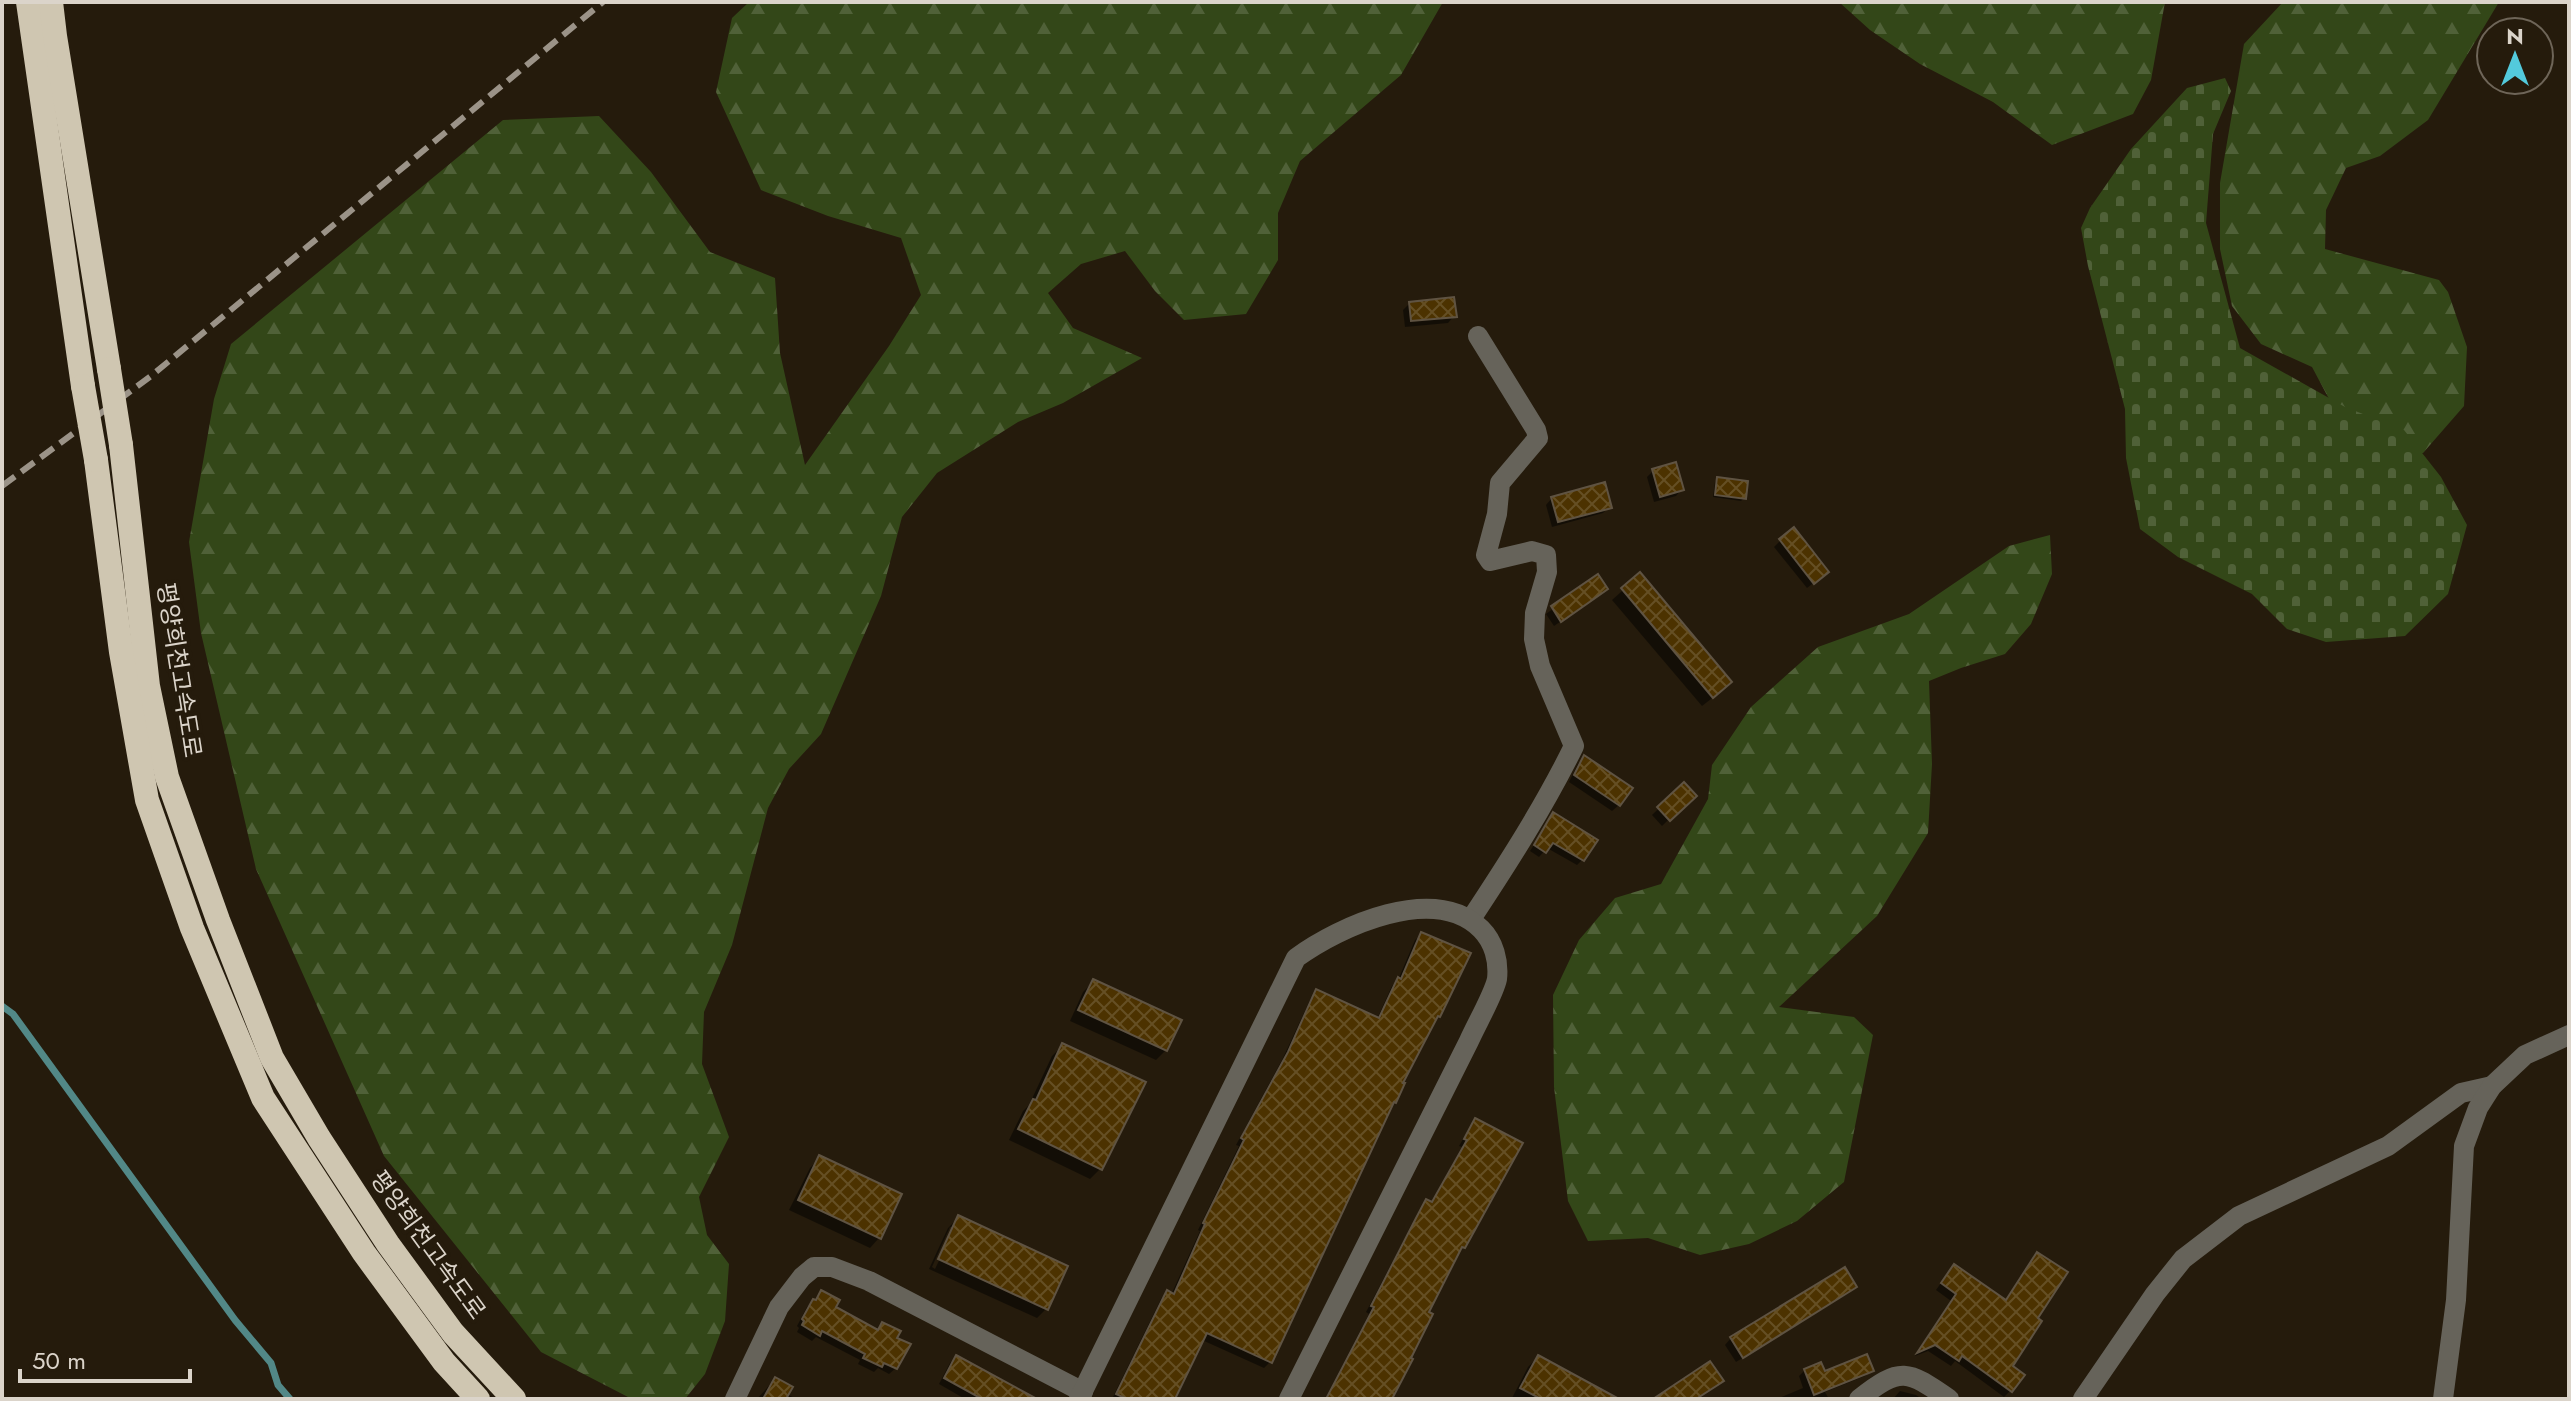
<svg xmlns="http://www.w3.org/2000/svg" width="2571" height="1401" font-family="Jost,'Noto Sans KR',sans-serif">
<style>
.forest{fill:url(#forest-firs)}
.cemetery{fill:url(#cemetery-stones)}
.shadow{fill:#0007;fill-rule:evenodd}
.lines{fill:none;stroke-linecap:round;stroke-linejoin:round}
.stream{stroke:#528887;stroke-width:7}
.building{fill:url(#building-cross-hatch);stroke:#5f5342;stroke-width:2}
.minor{stroke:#66635a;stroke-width:20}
.highway{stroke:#cfc6b1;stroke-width:24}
.rail{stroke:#9b9388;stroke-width:6;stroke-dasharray:16 8;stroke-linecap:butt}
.highway-bridge{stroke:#cfc6b1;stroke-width:24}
.labels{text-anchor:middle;stroke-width:8;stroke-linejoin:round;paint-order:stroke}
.street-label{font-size:24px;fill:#dbd4ca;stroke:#251b0c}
</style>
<defs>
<pattern id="forest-firs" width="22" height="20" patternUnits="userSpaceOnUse" patternTransform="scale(2)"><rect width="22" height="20" fill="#334718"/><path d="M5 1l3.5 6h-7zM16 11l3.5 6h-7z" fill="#506138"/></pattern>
<pattern id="cemetery-stones" width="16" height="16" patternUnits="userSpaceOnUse" patternTransform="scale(2)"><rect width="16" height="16" fill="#334718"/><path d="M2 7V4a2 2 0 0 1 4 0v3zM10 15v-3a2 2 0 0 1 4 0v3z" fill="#506138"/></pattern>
<pattern id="building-cross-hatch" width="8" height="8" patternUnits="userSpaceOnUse" patternTransform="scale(2)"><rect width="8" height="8" fill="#4c3200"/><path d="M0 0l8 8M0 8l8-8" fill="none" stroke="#654f24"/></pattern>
</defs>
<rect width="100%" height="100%" fill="#251b0c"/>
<g class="forest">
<polygon points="749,2 1443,2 1401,75 1300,161 1278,213 1278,260 1246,314 1184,320 1155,291 1125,251 1081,264 1048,293 1073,328 1142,358 1063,403 1018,422 937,473 902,517 881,596 821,734 789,769 768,808 732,945 704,1012 702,1064 729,1137 699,1197 707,1235 729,1264 725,1321 705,1374 685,1399 628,1397 541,1352 384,1156 256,869 201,633 189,542 214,399 231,344 503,120 599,116 651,172 710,252 775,278 780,353 805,465 889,346 921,295 901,238 828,216 761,190 716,92 732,18"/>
<polygon points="1839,2 2165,2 2151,80 2133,114 2052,145 1993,102 1920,64 1870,30"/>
<polygon points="2283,2 2499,2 2428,120 2380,156 2346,168 2326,210 2325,249 2439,280 2448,292 2467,347 2464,406 2423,453 2360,457 2312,367 2261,344 2232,306 2220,249 2220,183 2244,44"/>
<polygon points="2050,535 2052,574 2031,624 2005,654 1961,668 1929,681 1932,764 1928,833 1877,916 1779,1007 1854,1017 1873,1035 1844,1182 1797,1221 1749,1244 1700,1255 1648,1238 1588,1241 1568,1201 1554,1087 1553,995 1579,940 1615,898 1661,884 1708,799 1712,765 1751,707 1818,647 1909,614 2009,546"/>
</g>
<polygon class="cemetery" points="2225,78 2231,91 2213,134 2206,223 2240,348 2345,407 2404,430 2441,477 2467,525 2448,594 2405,636 2326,642 2287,629 2252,594 2178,557 2140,529 2126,458 2125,409 2088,266 2081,228 2090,208 2131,149 2187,88"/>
<g class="shadow">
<polygon points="1410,303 1454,316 1448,323 1405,327 1403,310"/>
<polygon points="1653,471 1682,489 1676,496 1654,502 1647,477"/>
<polygon points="1718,479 1744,498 1741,501 1713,497 1715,482"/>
<polygon points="1552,498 1609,507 1603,513 1552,527 1546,505"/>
<polygon points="1780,541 1820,578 1807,588 1774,547"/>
<polygon points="1640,575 1720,692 1702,706 1612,600"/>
<polygon points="1597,576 1600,595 1554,626 1546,614"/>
<polygon points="1584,758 1619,805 1612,811 1569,782 1578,764"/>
<polygon points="1684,784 1694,795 1662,826 1652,815"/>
<polygon points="1554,815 1582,860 1577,865 1547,848 1539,857 1530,851"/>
<polygon points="1422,934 1434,1020 1401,1084 1394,1102 1389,1107 1270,1362 1264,1368 1202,1340 1173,1399 1112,1399 1161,1299 1167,1292 1171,1295 1200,1231 1198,1230 1239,1146 1236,1145 1282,1060 1311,998 1317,992 1377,1019 1392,986 1398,980 1415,940"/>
<polygon points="1093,982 1166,1050 1156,1060 1070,1021 1083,992"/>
<polygon points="1062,1046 1100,1169 1090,1179 1009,1140 1023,1111 1029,1105 1052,1056"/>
<polygon points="1476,1120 1464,1247 1456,1254 1427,1313 1390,1399 1325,1399 1369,1314 1366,1312 1421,1208 1427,1202 1431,1204 1462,1147 1459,1146 1470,1127"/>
<polygon points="820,1158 879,1238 870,1248 789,1210 810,1168"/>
<path d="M958 1218 1047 1308 1037 1318 929 1269 948 1228ZM950 1227H955L935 1269 932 1267Z"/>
<polygon points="2037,1254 2035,1319 2010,1367 2011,1390 2004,1397 1955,1361 1951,1366 1928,1351 1915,1356 1951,1301 1936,1290 1948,1273 2005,1302"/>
<polygon points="1855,1287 1849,1293 1736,1362 1725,1345 1731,1338"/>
<polygon points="822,1293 833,1307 876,1331 883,1324 895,1338 896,1368 889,1374 878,1368 874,1372 858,1364 860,1360 816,1337 812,1341 797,1332 799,1328 797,1326 807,1307"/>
<polygon points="957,1357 1036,1399 965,1399 939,1384 950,1363"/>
<polygon points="1538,1357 1615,1399 1512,1398 1528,1367"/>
<polygon points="1805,1370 1824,1374 1871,1370 1865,1376 1825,1392 1829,1399 1777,1399 1803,1388 1799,1376"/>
<polygon points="775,1379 787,1394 796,1399 757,1399"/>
<polygon points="1900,1391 1916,1395 1922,1399 1893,1399"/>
</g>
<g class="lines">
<polyline class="stream" points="2,1006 13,1014 235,1320 271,1363 278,1385 290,1399"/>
</g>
<g class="building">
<polygon points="1454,297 1457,317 1411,321 1409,302"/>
<polygon points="1676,462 1684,490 1660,497 1652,469"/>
<polygon points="1717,477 1748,481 1746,499 1715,495"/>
<polygon points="1605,482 1612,508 1558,522 1551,497"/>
<polygon points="1794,527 1829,572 1814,584 1779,539"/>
<polygon points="1640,572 1732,682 1713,698 1621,588"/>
<polygon points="1598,574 1608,589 1561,622 1551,606"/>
<polygon points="1584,755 1633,788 1620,806 1574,775"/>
<polygon points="1684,782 1697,796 1670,821 1657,807"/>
<polygon points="1553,812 1598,840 1584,861 1553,843 1546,853 1534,845"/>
<polygon points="1421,932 1471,953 1440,1017 1438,1016 1403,1083 1405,1083 1396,1103 1394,1102 1272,1363 1207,1333 1175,1399 1127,1399 1116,1394 1167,1290 1174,1294 1205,1224 1203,1223 1244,1140 1241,1138 1288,1052 1316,989 1379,1018 1398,977 1401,979"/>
<polygon points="1093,979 1182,1020 1167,1051 1078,1010"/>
<polygon points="1062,1043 1146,1082 1102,1170 1018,1129 1033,1099 1036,1100"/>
<polygon points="1475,1118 1523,1143 1465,1248 1462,1247 1429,1312 1433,1314 1411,1358 1413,1359 1392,1399 1326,1399 1374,1307 1371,1306 1414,1222 1426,1199 1432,1202 1467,1140 1464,1139"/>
<polygon points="819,1155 902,1194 881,1239 798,1200"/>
<polygon points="958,1215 1068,1266 1048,1310 938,1259"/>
<polygon points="2037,1252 2068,1272 2038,1318 2042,1321 2013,1366 2025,1375 2012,1392 1962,1356 1959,1361 1935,1345 1917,1353 1956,1294 1941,1283 1954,1264 2006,1300"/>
<polygon points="1845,1267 1857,1287 1743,1358 1730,1337"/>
<polygon points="821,1290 840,1300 836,1307 878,1330 882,1322 901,1331 897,1338 911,1344 897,1369 884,1363 882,1367 863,1358 865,1354 822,1331 820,1336 802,1325 804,1321 802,1319 813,1299 816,1300"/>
<polygon points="1867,1354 1874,1371 1814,1395 1804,1369 1821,1362 1825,1371"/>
<polygon points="956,1355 1037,1399 982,1399 944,1378"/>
<polygon points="1538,1355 1619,1399 1541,1399 1520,1388"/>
<polygon points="1710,1361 1724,1381 1696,1399 1653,1399"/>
<polygon points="775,1377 793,1387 786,1399 763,1399"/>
</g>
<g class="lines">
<g class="minor">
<path d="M1471 919C1508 863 1544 807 1574 746L1540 666 1534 639 1535 613 1547 572 1546 555 1532 551 1490 561 1486 555 1497 514 1500 483 1538 438 1536 430 1478 336"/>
<polyline points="735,1399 779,1307 802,1277 814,1267 832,1267 869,1281 1083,1392"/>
<path d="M1079 1399 1296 958C1340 926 1434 883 1481 929 1494 942 1499 961 1497 979 1494 994 1476 1025 1469 1041L1289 1399"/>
<path d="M1859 1399C1901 1366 1907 1370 1949 1399"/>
<polyline points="2083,1399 2155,1294 2183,1259 2239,1216 2388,1146 2461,1093 2492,1086"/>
<polyline points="2443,1399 2456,1300 2464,1146 2478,1108 2492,1086 2525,1055 2569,1035"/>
</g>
<g class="highway">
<polyline points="28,2 83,386"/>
<polyline points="51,2 55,36 109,369"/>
<polyline points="121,445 148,686 167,777 218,920 272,1058 319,1138 388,1244 453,1333 514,1399"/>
<polyline points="96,460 121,652 147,800 192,928 263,1098 364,1253 444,1362 478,1399"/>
</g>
<polyline class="rail" points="2,486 151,376 603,2"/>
<g class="highway-bridge">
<polyline points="109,369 121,445"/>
<polyline points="83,386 96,460"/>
</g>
</g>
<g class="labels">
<g class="street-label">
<text transform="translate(179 670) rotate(81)" y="8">평양희천고속도로</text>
<text transform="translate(428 1245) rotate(54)" y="8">평양희천고속도로</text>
</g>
</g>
<rect width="2571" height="1401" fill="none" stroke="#dbd4ca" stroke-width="8"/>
<g transform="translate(2515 56)"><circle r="38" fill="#251b0c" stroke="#6e6558" stroke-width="2"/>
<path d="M0-6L14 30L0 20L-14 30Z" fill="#53cadc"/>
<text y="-12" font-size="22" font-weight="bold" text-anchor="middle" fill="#dbd4ca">N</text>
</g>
<path d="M20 1369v12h170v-12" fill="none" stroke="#dbd4ca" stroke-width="4"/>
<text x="32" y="1369" font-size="24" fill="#dbd4ca" stroke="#251b0c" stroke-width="6" paint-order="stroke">50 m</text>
</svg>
